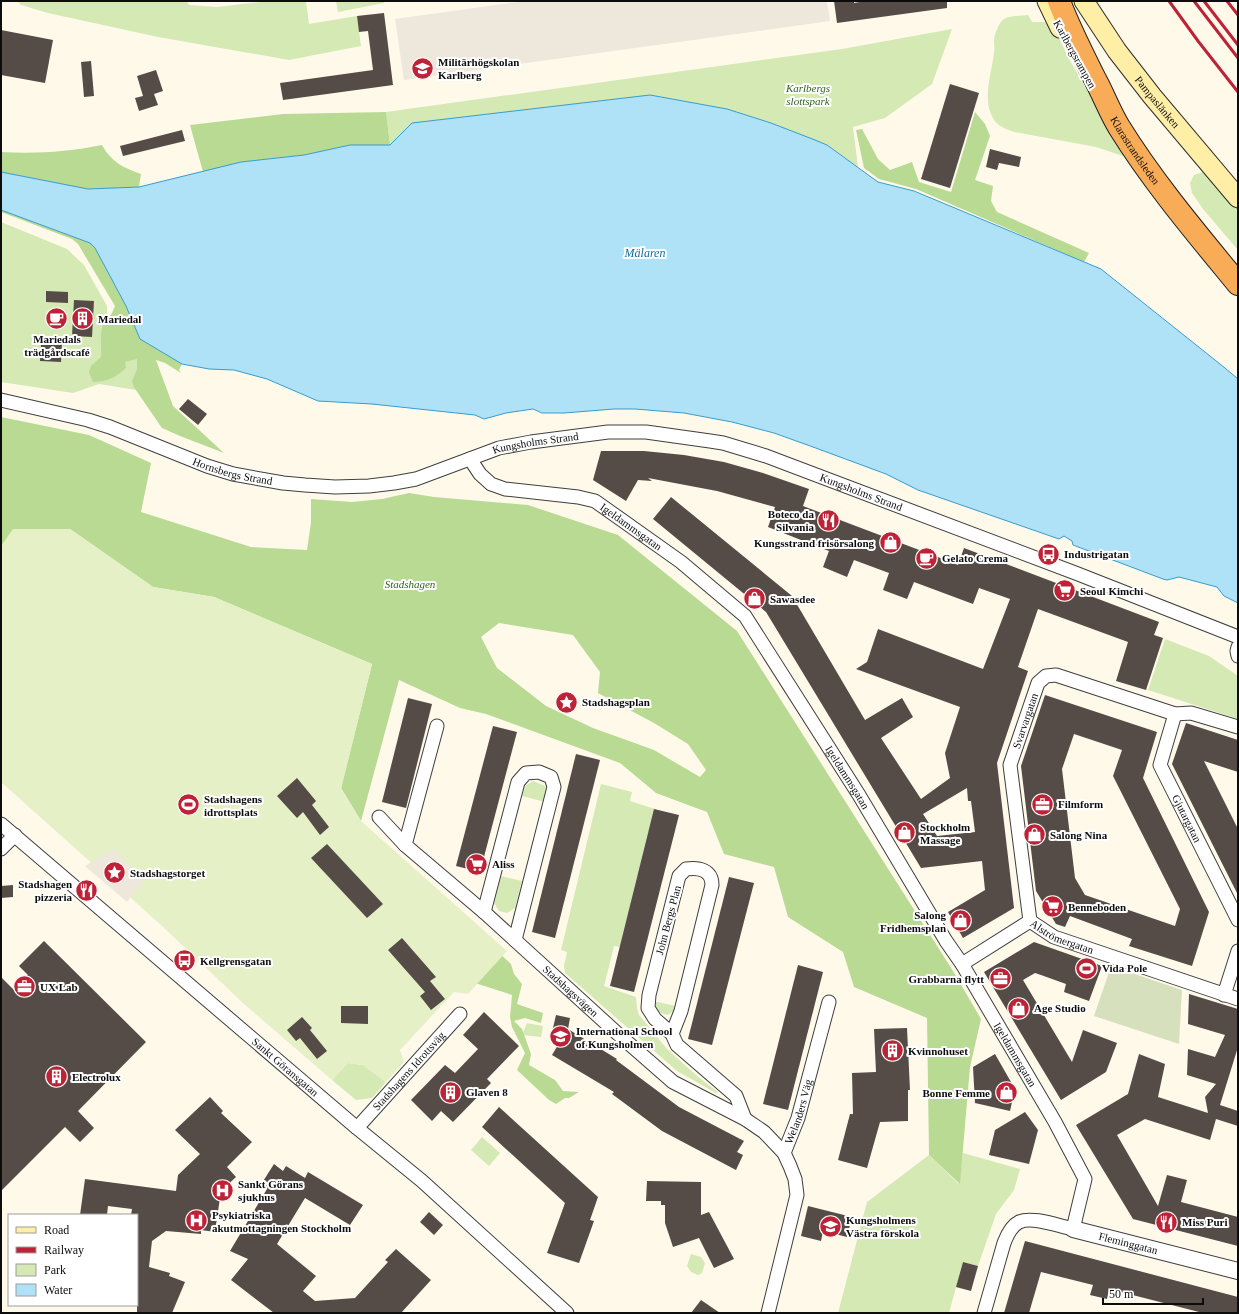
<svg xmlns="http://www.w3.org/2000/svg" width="1239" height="1314" font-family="Georgia,serif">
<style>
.green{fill:#d4e9b4}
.forest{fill:#b9da93;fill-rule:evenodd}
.cemetery{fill:#d7e0bc}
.pitch{fill:#e5f0c6}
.plaza{fill:#eee7db}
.water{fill:#afe1f7;stroke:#349dcf}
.building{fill:#554c48;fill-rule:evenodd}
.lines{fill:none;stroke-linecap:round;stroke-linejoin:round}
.minor-casing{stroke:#3f3f3f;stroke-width:15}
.tertiary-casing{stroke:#3f3f3f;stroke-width:18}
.secondary-casing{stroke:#2e2e2e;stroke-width:21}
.trunk-casing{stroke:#1d1d1d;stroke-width:24}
.minor{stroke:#fff;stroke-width:13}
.tertiary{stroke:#fff;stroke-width:16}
.secondary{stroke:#ffeea5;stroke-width:19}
.trunk{stroke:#f9ac58;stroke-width:22}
.rail{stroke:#bd2236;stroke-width:3}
.labels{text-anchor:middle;stroke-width:4;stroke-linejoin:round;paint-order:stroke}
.street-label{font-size:11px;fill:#0c0c0c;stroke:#fff}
.poi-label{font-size:11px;font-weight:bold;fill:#0c0c0c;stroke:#fff;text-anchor:start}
.park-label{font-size:11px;font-style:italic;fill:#30641c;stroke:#fff}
.water-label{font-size:12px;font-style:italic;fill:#146d9f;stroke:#fff}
</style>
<rect width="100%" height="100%" fill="#fff9ea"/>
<g class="green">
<polygon points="17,1 187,1 189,5 217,7 268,1 306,1 309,24 357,16 361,46 289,60 158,37 48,13 21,5"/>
<polygon points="336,1 384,1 384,3 338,12"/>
<path d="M1028 15 1032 22H1044L1054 27 1068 57 1093 101 1129 154 1126 157 1096 147 1014 132C1003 128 995 125 991 114 983 96 992 71 994 53 995 49 994 45 994 41 994 35 999 22 1004 19 1011 15 1021 16 1028 15Z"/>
<polygon points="952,29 932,84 885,118 853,127 858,167 827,145 771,123 727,109 650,95 412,123 390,145 386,112 842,49"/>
<polygon points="1203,172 1238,208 1238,250 1203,209 1192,193 1190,183 1194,175"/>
<polygon points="1,222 67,249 84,265 107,306 107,316 142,352 162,428 136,390 99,384 73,393 1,382"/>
<polygon points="1165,639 1209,656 1238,676 1238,719 1148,690"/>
<polygon points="533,781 545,786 548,794 545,802 522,796 525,786"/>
<polygon points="601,784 632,792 630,801 655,809 620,947 614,946 604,986 636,997 637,1008 639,1015 667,1049 697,1076 718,1092 716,1093 677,1071 565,973 564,966 567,952 561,950"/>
<polygon points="501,876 522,881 515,908 507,913 499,911 494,903"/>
<path d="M653 1001 676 1006 674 1011 668 1015C658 1013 655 1010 653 1001Z"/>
<polygon points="527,1023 543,1026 541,1037 522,1035"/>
<polygon points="348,1063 363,1065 386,1082 372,1098 356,1100 332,1080"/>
<polygon points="482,1137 500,1153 489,1166 471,1150"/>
<polygon points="963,1153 1020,1169 1014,1190 996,1214 978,1266 963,1262 949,1313 838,1313 867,1202 929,1155 959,1184"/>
<polygon points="691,1254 701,1257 705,1263 702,1273 698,1275 691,1272 687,1266"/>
</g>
<g class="forest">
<polygon points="386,112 390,145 350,145 304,155 241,162 203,172 190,125 283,114"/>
<polygon points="975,112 985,124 990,136 975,180 993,186 991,201 997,212 1089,253 1084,262 916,189 879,179 864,168 856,130 862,129 878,159 890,170 912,162 919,182 951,192"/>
<path d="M102 145C111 162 124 168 141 174L139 187 88 189 1 172V152C35 154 68 152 102 145Z"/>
<path d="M1 210 90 243 95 248 126 306 140 339 182 364 179 370 181 373 165 363 156 360 173 406 224 453 180 436 162 428 134 387 132 381 137 369V359L125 362 126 368C116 377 107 382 93 382L89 372 91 366 101 357C102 343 98 329 107 316L111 315 115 306 78 244 72 239 1 212Z"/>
<path d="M1 417 89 435 151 463 141 512 251 547 307 550 311 522V499L352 502 382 499 409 493 434 497 528 505 618 535 737 631 953 971 981 1019 970 1067 960 1184 929 1155 927 1018 854 987 843 952 788 917 774 867 724 854 707 812 656 793 620 763 486 714 460 708 399 680 361 821 341 788 372 664 214 597 153 587 70 529 1 546ZM499 623 573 635 600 672 598 693 654 723 688 744 706 770 700 777 654 750 593 728 546 706 497 668 481 637Z"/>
<polygon points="359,824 511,964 514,974 522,984 517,1004 543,1013 541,1023 525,1018 514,1021 522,1029 531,1054 529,1065 555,1080 563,1091 579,1092 569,1098 565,1098 556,1104 549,1100 517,1070 525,1053 512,1027 510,1017 512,995 475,983"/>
</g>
<polygon class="cemetery" points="1111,966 1182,990 1179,1044 1094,1016"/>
<polygon class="pitch" points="13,529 70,529 153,587 214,597 372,664 341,789 361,821 507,951 468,994 454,992 400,1050 404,1062 386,1082 363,1065 348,1063 332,1080 244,1004 161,925 1,782 1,546"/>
<g class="plaza">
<polygon points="524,1 827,1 830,21 404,80 395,19"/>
<polygon points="113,849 144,880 127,902 85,866"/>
</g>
<polygon class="water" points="650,95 727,109 771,123 815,140 827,145 878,182 914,191 1101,269 1225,368 1238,379 1238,603 1224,596 1217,587 1179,577 1167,580 1163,579 1073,545 1072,541 1064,536 1059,539 918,490 886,474 813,447 774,433 732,422 684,413 635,409 614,409 564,413 542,413 533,409 506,413 484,419 475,415 372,404 318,401 267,379 234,370 209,369 182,364 140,339 126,306 95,248 90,243 1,210 1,172 88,189 139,187 241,162 304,155 350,145 390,145 412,123"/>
<g class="building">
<polygon points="834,1 854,1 854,3 865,1 947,1 947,8 837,23"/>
<polygon points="384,13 393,85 283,100 280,83 373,70 368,31 359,32 357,16"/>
<polygon points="1,30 53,40 45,83 1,75"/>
<polygon points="91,61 94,96 84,97 81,62"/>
<polygon points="156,70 163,91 154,94 158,105 139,111 135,98 143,96 137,76"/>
<polygon points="950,84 979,93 950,188 921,179"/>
<polygon points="182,130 185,141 123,156 120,146"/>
<polygon points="990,149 1021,157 1019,167 999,163 997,170 986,167"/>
<polygon points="46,291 68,292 68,303 46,302"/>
<polygon points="74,300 94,301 92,337 72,336"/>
<polygon points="48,342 62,342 61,362 40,361 41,345 48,345"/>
<polygon points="188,399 207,414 198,425 179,409"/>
<path d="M601 451H644L684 455 724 462 763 473 809 489 803 506 943 559 958 565 964 548 1159 622 1154 635 1163 638 1146 690 1116 681 1128 642 1038 609 1018 667 1028 671 997 763 1014 908 963 938 948 912 985 890 982 861 921 868 766 612 653 519 671 497 792 596 865 720 902 698 913 717 881 738 921 799 950 778 945 753 960 707 856 669 867 662 878 629 983 669 1010 599 979 588 973 604 914 582 907 599 883 590 889 573 854 560 847 577 823 567 829 551 768 527 775 507 717 491 648 478 652 481 638 480 626 501 593 480ZM967 788 968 801H971L975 832 937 836 923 814Z"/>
<path d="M1045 695 1157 732 1143 778 1209 912 1192 966 1129 946 1132 939 1070 916 1065 927 1056 924 1036 891 1021 766ZM1074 734 1122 750 1113 776 1180 909 1175 926 1085 895 1075 878 1062 769Z"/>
<polygon points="408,698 432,704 406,808 382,802"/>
<polygon points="1186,723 1238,740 1238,772 1204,761 1238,829 1238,895 1172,764"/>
<polygon points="493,726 517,732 480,872 456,866"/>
<polygon points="576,754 600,760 555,938 532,932"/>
<polygon points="297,778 316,801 312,805 329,827 320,835 303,812 297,818 277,796"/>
<polygon points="654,809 679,815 634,992 610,986"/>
<polygon points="327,844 383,904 367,918 311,858"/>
<polygon points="729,877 754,883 712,1045 688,1039"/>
<polygon points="13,885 13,897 1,898 1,886"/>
<polygon points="402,938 436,977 430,981 445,999 431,1010 420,996 425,992 388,950"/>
<polygon points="44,941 146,1042 78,1111 94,1128 80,1142 65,1127 1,1191 1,977 14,990 28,975 19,966"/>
<polygon points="1034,942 1102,966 1089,1001 1064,992 1066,984 1041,975 1035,973 1023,980 1072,1062 1083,1030 1117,1043 1106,1072 1061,1100 984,972"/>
<polygon points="798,965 823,972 788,1110 763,1104"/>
<polygon points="1189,994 1238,1009 1238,1047 1220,1105 1238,1111 1238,1126 1216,1119 1210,1140 1145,1119 1117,1135 1158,1206 1167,1175 1187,1180 1181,1202 1238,1217 1238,1246 1133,1219 1076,1125 1128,1094 1139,1054 1165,1064 1158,1097 1208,1113 1205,1097 1216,1084 1187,1075 1188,1049 1215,1057 1225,1035 1188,1024"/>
<polygon points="341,1006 368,1006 368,1024 341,1023"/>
<polygon points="484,1012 519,1046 487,1079 491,1083 453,1122 441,1111 432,1121 411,1100 445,1065 455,1073 478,1049 463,1035"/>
<polygon points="556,1015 570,1018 568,1029 617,1059 616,1060 679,1107 744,1141 737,1152 743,1155 736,1170 662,1131 612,1094 614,1092 552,1055 558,1045 550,1041"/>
<polygon points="302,1017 312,1028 310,1030 327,1051 317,1059 300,1038 296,1041 287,1030"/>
<polygon points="907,1028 910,1090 908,1090 908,1121 880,1122 867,1168 838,1160 850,1114 853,1114 852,1073 876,1072 874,1029"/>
<polygon points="995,1054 1015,1089 1010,1111 975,1103 973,1067"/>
<polygon points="210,1097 223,1111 221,1113 252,1142 227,1167 236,1177 221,1191 215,1232 201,1230 201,1234 166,1231 152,1241 149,1267 170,1273 169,1276 185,1282 172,1313 137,1313 137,1215 131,1215 132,1209 108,1206 107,1215 80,1215 85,1179 176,1191 178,1175 200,1154 175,1130"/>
<polygon points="499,1107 598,1197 590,1220 594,1221 579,1263 547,1253 565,1203 482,1127"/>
<polygon points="1025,1112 1038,1130 1029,1164 989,1155 995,1130"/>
<polygon points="274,1164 283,1171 286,1166 305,1178 308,1172 363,1205 350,1225 305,1198 277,1244 316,1276 303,1291 315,1301 355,1298 388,1262 385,1260 396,1249 431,1280 401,1313 274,1313 231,1280 248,1259 230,1251 267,1189 260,1186"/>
<polygon points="647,1181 701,1182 701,1215 709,1212 734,1259 714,1268 699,1238 673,1247 665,1223 665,1205 661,1205 661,1201 646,1201"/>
<polygon points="808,1206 852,1217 847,1237 823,1231 821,1241 801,1236"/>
<polygon points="429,1212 443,1225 434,1235 420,1222"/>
<polygon points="1025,1241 1238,1297 1238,1313 1203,1313 1109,1289 1107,1299 1090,1295 1093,1285 1041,1272 1029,1313 1004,1313"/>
<polygon points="963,1262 978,1266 971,1291 956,1287"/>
<polygon points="701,1300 720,1313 691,1313"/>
</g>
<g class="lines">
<defs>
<g id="minor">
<path id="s1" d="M1 400 88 420 110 427 207 466 233 474 283 483 305 485 335 487 369 486 394 483 416 479 499 448 531 442 608 432H646L710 441 723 443 766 456 1078 574 1238 637"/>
<path id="s2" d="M470 459 480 474 491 484 505 489 578 497 595 501 681 562 745 616 859 795 946 941 962 964 1055 1122 1085 1179 1073 1229C1058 1226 1033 1216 1019 1222 1011 1226 1007 1235 1004 1243L984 1313"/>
<polyline points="1238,647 1237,651 1238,656"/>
<path id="s3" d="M1175 714 1160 765 1238 920"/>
<path id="s4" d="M437 726 405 845 484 912 618 1034 673 1082 745 1119 764 1132 784 1153 790 1166 795 1179 797 1195 768 1313"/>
<polyline points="379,817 405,845"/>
<path id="s5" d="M1 824 357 1128 422 1181 567 1313"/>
<polyline points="1,849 15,835"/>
<polyline points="484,912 518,782 526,773 539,772 551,777 554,787 515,940"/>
<path id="s6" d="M1030 921 1010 765 1038 683 1046 676 1056 675 1175 714 1191 713 1238 727"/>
<path id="s7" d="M1030 921 1054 937 1238 999"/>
<polyline points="962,964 1030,921"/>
<polyline points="1224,995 1238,951"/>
<path d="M672 1034 681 1011 712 885C712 870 699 867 686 869L679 876 649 995 648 1008 655 1019 672 1034 677 1045 736 1096 745 1119"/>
<path id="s8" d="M357 1128 460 1014"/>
<path id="s9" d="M784 1153 798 1118 829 1002"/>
</g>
<g id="tertiary">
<path id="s10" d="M1073 1229 1238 1271"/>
</g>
<g id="secondary">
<polyline points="1047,1 1060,28"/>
<path id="s11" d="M1084 1 1117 51 1152 96 1238 198"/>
</g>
<g id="trunk">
<path id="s12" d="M1059 1C1069 28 1083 55 1096 81 1104 96 1110 112 1119 127 1153 182 1197 234 1238 284"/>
</g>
</defs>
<use href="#minor" class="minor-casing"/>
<use href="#tertiary" class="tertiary-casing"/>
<use href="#secondary" class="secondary-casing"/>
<use href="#trunk" class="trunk-casing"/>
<use href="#minor" class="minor"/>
<use href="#tertiary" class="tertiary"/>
<use href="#secondary" class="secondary"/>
<use href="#trunk" class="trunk"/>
<g class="rail">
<polyline points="1169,1 1198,41 1238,92"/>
<polyline points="1194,1 1238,58"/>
<polyline points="1204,1 1238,45"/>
<polyline points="1227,1 1238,15"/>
</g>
</g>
<defs>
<symbol id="university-disc" viewBox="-11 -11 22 22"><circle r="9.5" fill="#bd2236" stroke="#fff"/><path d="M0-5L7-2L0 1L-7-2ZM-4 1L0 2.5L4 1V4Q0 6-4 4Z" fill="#fff"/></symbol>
<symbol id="cafe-disc" viewBox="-11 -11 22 22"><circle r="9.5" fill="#bd2236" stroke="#fff"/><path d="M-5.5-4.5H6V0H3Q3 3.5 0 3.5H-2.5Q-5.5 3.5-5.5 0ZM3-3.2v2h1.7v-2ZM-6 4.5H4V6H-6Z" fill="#fff"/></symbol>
<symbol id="building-disc" viewBox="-11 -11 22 22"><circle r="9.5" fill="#bd2236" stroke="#fff"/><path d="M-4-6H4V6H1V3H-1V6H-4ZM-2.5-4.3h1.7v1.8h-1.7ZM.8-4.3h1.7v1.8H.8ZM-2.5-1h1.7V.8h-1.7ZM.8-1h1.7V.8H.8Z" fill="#fff"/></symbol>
<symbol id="restaurant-disc" viewBox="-11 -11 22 22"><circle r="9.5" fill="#bd2236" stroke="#fff"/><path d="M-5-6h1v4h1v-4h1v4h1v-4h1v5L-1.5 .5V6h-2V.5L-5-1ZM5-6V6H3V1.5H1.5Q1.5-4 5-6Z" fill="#fff"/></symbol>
<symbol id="shop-disc" viewBox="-11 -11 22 22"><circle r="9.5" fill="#bd2236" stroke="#fff"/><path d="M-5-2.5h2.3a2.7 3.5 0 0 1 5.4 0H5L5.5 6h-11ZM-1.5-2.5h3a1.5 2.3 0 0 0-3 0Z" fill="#fff"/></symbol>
<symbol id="bus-disc" viewBox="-11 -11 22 22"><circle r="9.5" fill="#bd2236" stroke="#fff"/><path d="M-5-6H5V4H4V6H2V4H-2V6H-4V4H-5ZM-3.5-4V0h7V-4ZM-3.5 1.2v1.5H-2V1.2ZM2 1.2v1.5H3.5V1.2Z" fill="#fff"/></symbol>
<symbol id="supermarket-disc" viewBox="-11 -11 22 22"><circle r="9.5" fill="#bd2236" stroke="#fff"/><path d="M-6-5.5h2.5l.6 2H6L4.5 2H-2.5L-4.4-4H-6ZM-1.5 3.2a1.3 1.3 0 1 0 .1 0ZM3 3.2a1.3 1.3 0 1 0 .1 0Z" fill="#fff"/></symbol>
<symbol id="sight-disc" viewBox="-11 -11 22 22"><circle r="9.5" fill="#bd2236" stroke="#fff"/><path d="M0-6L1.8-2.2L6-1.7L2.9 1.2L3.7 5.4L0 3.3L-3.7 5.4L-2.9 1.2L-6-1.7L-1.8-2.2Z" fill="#fff"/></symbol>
<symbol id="office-disc" viewBox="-11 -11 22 22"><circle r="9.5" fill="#bd2236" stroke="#fff"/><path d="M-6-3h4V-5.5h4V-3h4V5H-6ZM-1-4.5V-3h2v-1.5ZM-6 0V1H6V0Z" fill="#fff"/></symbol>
<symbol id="stadium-disc" viewBox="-11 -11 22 22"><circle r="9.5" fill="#bd2236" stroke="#fff"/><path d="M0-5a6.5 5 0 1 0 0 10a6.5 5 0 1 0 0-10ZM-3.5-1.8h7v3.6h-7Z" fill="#fff"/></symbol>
<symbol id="school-disc" viewBox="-11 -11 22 22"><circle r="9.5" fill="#bd2236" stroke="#fff"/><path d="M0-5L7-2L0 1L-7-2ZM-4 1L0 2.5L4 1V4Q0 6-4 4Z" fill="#fff"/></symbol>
<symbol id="hospital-disc" viewBox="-11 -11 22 22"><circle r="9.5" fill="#bd2236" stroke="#fff"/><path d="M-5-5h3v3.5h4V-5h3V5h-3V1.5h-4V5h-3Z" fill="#fff"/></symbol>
</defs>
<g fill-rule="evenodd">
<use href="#university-disc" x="410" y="56" width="25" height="25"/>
<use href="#cafe-disc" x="44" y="306" width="25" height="25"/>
<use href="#building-disc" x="70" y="306" width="25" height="25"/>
<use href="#restaurant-disc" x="816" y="508" width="25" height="25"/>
<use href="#shop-disc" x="878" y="530" width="25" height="25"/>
<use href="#bus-disc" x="1036" y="542" width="25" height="25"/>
<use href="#cafe-disc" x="914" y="546" width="25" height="25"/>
<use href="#supermarket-disc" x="1052" y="578" width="25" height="25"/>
<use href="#shop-disc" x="742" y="586" width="25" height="25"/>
<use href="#sight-disc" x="554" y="690" width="25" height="25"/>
<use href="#office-disc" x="1030" y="792" width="25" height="25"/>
<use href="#stadium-disc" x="176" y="792" width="25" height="25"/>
<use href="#shop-disc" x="892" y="820" width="25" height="25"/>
<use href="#shop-disc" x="1022" y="822" width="25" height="25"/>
<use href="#supermarket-disc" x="464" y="852" width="25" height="25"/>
<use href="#sight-disc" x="102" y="860" width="25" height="25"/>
<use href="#restaurant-disc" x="74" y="878" width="25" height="25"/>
<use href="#supermarket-disc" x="1040" y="894" width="25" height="25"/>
<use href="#shop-disc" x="948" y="908" width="25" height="25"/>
<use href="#bus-disc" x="172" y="948" width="25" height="25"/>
<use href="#stadium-disc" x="1074" y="956" width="25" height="25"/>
<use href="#office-disc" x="988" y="966" width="25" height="25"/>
<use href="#office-disc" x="12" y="974" width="25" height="25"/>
<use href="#shop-disc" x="1006" y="996" width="25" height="25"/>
<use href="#school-disc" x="548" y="1024" width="25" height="25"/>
<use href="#building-disc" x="880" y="1038" width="25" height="25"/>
<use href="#building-disc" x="44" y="1064" width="25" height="25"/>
<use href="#building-disc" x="438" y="1080" width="25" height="25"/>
<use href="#shop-disc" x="994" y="1080" width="25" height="25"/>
<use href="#hospital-disc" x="210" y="1178" width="25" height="25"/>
<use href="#hospital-disc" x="184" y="1208" width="25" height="25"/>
<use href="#restaurant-disc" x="1154" y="1210" width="25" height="25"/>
<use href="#school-disc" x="818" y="1214" width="25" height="25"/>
</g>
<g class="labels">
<g class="street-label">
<text transform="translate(1075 54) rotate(61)" y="4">Karlbergsrampen</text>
<text dy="4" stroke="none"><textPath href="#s11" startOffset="125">Pampaslänken</textPath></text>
<text dy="4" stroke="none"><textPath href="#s12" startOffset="168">Klarastrandsleden</textPath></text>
<text dy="4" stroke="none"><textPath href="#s1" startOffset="554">Kungsholms Strand</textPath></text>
<text dy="4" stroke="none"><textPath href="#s1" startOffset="243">Hornsbergs Strand</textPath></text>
<text dy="4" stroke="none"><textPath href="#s1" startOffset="890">Kungsholms Strand</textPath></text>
<text dy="4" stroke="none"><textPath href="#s2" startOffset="183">Igeldammsgatan</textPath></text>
<text dy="4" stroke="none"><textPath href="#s6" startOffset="204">Svarvargatan</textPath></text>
<text dy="4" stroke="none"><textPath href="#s2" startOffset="519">Igeldammsgatan</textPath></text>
<text dy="4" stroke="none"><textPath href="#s3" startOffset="113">Gjutargatan</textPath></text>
<text transform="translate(668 920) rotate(-75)" y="4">John Bergs Plan</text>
<text dy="4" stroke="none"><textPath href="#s7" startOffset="36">Alströmergatan</textPath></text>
<text dy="4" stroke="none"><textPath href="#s4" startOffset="344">Stadshagsvägen</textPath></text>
<text dy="4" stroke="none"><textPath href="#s2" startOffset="843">Igeldammsgatan</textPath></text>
<text dy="4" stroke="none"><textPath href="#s5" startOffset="374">Sankt Göransgatan</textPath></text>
<text dy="4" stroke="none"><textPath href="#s8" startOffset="77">Stadshagens Idrottsväg</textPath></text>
<text dy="4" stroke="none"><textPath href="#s9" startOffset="44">Welanders Väg</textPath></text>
<text dy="4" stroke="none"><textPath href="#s10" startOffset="57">Fleminggatan</textPath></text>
</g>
<g class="poi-label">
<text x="438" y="66">Militärhögskolan<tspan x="438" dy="13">Karlberg</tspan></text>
<text x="98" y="323">Mariedal</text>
<text x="57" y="343" text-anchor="middle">Mariedals<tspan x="57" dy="13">trädgårdscafé</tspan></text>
<text x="814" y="518" text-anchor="end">Boteco da<tspan x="814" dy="13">Silvania</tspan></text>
<text x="874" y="547" text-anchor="end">Kungsstrand frisörsalong</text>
<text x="1064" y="558">Industrigatan</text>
<text x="942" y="562">Gelato Crema</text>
<text x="1080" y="595">Seoul Kimchi</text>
<text x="770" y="603">Sawasdee</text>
<text x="582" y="706">Stadshagsplan</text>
<text x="204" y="803">Stadshagens<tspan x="204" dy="13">idrottsplats</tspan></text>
<text x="1058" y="808">Filmform</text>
<text x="920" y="831">Stockholm<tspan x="920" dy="13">Massage</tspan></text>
<text x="1050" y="839">Salong Nina</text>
<text x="492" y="868">Aliss</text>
<text x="130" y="877">Stadshagstorget</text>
<text x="72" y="888" text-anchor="end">Stadshagen<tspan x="72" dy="13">pizzeria</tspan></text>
<text x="1068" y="911">Benneboden</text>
<text x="946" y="919" text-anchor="end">Salong<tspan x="946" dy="13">Fridhemsplan</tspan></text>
<text x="200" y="965">Kellgrensgatan</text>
<text x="1102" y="972">Vida Pole</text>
<text x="984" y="983" text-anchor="end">Grabbarna flytt</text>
<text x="40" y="991">UX Lab</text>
<text x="1034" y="1012">Age Studio</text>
<text x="576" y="1035">International School<tspan x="576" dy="13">of Kungsholmen</tspan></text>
<text x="908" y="1055">Kvinnohuset</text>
<text x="72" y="1081">Electrolux</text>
<text x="466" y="1096">Glaven 8</text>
<text x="990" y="1097" text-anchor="end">Bonne Femme</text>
<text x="238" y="1188">Sankt Görans<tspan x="238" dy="13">sjukhus</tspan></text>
<text x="212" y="1219">Psykiatriska<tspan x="212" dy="13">akutmottagningen Stockholm</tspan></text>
<text x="846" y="1224">Kungsholmens<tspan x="846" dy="13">Västra förskola</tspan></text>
<text x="1182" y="1226">Miss Puri</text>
</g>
<g class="park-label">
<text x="808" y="92">Karlbergs<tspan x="808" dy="13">slottspark</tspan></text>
<text x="410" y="588">Stadshagen</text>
</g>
<g class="water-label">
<text x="645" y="257">Mälaren</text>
</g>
</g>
<rect width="1239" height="1314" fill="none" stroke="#0c0c0c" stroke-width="4"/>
<rect x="8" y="1214" width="130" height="92" fill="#ffffff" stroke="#9e9e9e"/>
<rect x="16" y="1227" width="20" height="6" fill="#ffeea5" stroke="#9e9e9e"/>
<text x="44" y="1234" font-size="12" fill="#0c0c0c">Road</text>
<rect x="16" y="1247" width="20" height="6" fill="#bd2236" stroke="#9e9e9e"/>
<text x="44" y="1254" font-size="12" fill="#0c0c0c">Railway</text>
<rect x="16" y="1264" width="20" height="12" fill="#d4e9b4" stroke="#9e9e9e"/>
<text x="44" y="1274" font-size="12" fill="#0c0c0c">Park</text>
<rect x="16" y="1284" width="20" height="12" fill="#afe1f7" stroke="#9e9e9e"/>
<text x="44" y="1294" font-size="12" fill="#0c0c0c">Water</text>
<path d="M1103 1298v6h100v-6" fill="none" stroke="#0c0c0c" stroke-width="2"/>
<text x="1109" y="1298" font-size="12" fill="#0c0c0c" stroke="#ffffff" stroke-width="3" paint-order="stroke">50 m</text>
</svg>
